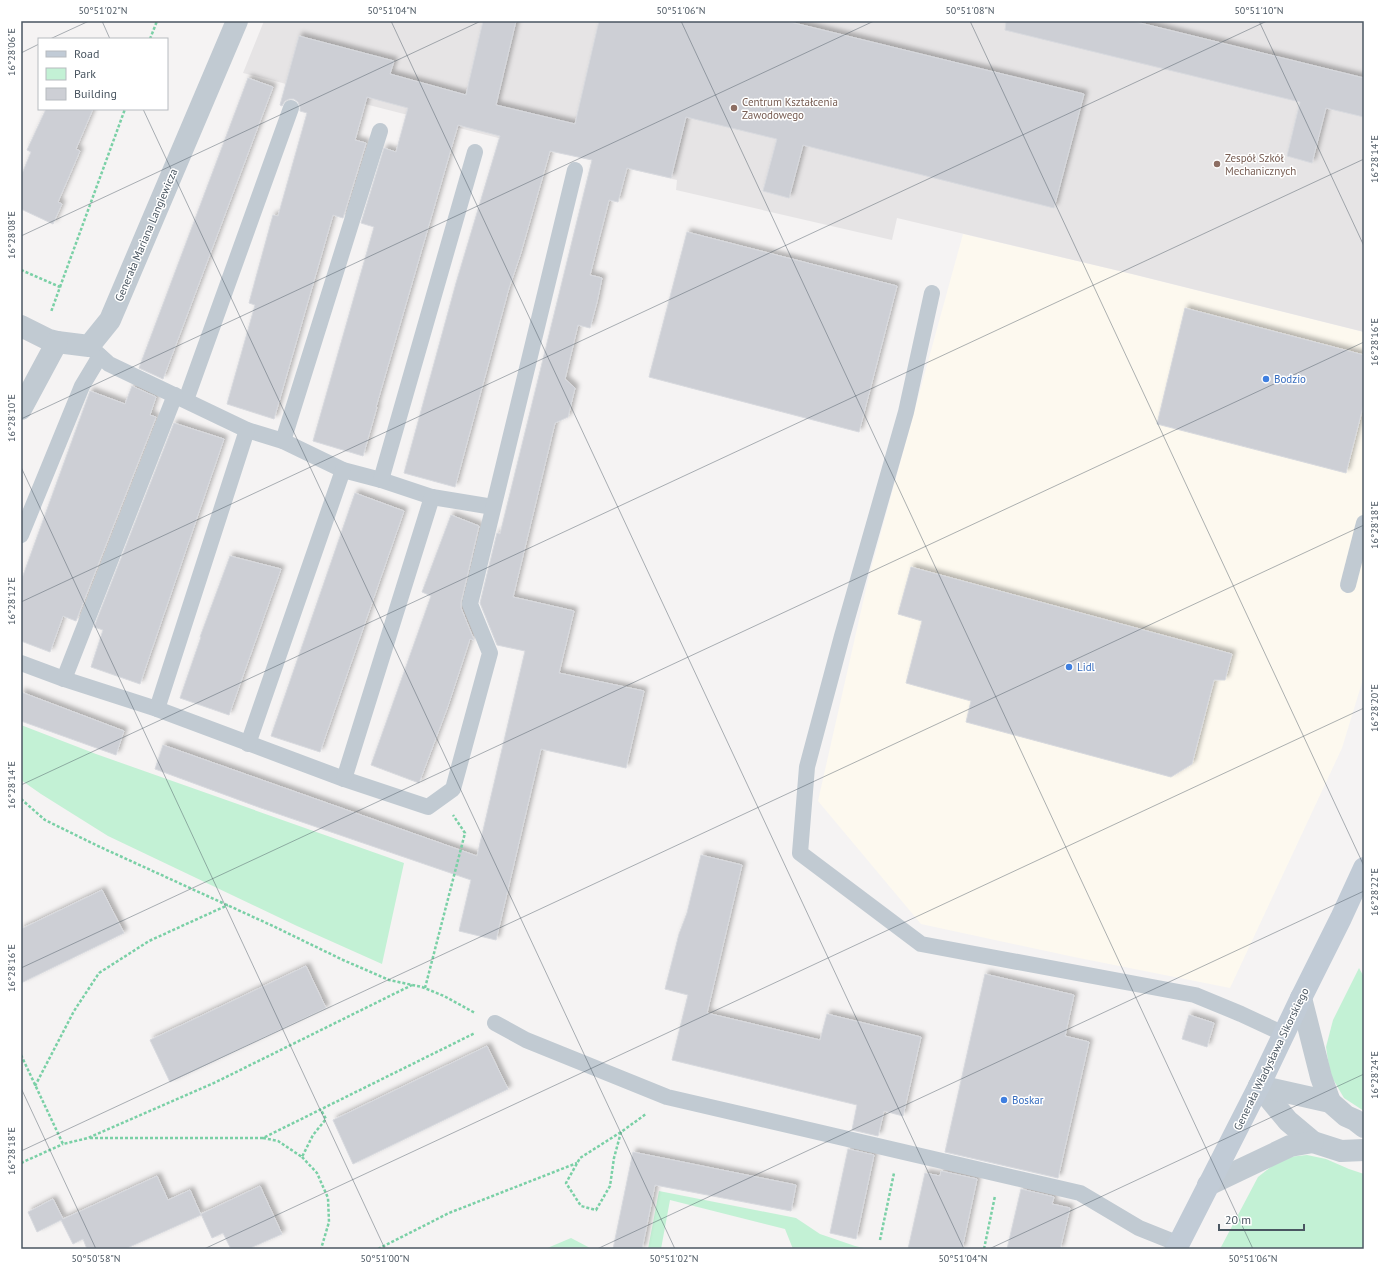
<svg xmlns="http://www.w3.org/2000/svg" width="1385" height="1270" font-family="'PT Sans',sans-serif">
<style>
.commercial{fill:#fdf9ef}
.education{fill:#e6e4e5}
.green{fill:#c3f1d5}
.building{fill:#cdcfd5;stroke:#d7d9de;filter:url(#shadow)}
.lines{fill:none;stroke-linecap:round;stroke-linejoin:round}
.path{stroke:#7ad0a6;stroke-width:2.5;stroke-dasharray:3 2;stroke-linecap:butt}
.lane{stroke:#c1cad2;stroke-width:16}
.street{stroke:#c1cad2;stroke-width:22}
.secondary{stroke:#c1cbd6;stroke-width:22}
.ticks{fill:none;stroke:#4a5661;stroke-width:1;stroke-opacity:0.45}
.education-dot{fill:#8d6e63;stroke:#fff;stroke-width:1.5}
.shop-dot{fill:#3f7fe0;stroke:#fff;stroke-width:1.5}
.labels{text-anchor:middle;stroke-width:3;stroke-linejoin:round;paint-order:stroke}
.education-label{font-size:11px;fill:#785e54;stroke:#fff;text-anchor:start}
.street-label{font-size:11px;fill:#4a5661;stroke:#fff}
.shop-label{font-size:11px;fill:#366cbe;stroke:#fff;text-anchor:start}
.neatline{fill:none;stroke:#4a5661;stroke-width:1.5}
.ticks-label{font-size:10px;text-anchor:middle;fill:#4a5661}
</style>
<defs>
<filter id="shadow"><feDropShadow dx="3.5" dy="-3.5" stdDeviation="2" flood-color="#0004"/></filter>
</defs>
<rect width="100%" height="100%" fill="#f5f3f3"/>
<polygon class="commercial" points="963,234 1132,274 1364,332 1364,676 1342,748 1230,988 1074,957 921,924 818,801 868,580"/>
<polygon class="education" points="264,21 1364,21 1364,332 1132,274 897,218 892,240 676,190 677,180 518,143 243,73"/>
<g class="green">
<polygon points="21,725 96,754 404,863 382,964 297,926 108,836 41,794 21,780"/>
<polygon points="1359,968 1364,977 1364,1111 1344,1098 1330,1074 1326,1047 1333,1020"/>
<polygon points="1307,1155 1326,1159 1349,1169 1364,1174 1364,1249 1220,1249 1258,1177 1276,1163 1289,1157"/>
<polygon points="659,1191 796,1218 820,1234 855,1246 868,1249 793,1249 785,1229 670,1200 661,1249 648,1249"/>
<polygon points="571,1238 592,1249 545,1249"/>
</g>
<g class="building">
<polygon points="483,21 516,21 496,105 575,124 599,21 786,21 1084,94 1054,208 803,145 789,198 763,191 777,139 686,117 671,178 627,168 618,202 609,200 590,275 602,278 597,302 590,328 578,325 565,379 575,388 568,417 555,423 513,597 574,611 559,673 644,691 626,768 541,749 496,940 459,931 471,880 261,808 155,769 163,745 477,856 525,651 497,645 480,603 497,533 500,534 592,160 550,151 520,256 509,288 455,487 404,473 456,283 500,136 458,125 376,407 377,407 363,456 313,441 374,227 361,223 384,148 396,152 408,108 367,97 355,140 366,143 343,218 333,215 274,419 227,404 255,305 249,303 256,277 273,215 278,216 307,113 300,111 300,107 298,102 294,99 289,99 285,101 282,106 280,105 299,36 394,61 390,74 466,95"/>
<polygon points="1006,21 1132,21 1364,78 1364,117 1326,108 1312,163 1287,156 1300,102 1005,30"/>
<polygon points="248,78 273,87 163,379 139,368"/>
<polygon points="46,109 93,109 76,149 80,151 58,202 62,204 53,224 21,209 21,176 31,152 27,150"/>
<polygon points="687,232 897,286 859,432 649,377"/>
<polygon points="1185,308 1364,355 1364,403 1346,473 1157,424"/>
<polygon points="132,386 156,397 150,415 156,417 76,621 63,616 50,652 21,641 21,581 90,391 125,404"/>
<polygon points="174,423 224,439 140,684 91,667 103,630 94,627"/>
<polygon points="355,493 404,511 320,752 271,736"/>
<polygon points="451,515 479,526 461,602 461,608 474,640 470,639 448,706 419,783 371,765 431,596 422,592"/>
<polygon points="230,556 281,569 229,715 180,698 201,637 200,637"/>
<polygon points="911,567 1232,654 1225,680 1214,680 1192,764 1171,777 966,722 971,701 906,683 922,621 898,614"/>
<polygon points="21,692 124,731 116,755 21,721"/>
<polygon points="701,855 742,865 707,1013 820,1040 827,1014 921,1037 903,1116 884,1111 878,1136 852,1130 857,1105 672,1060 688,995 665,989 679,934 687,913"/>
<polygon points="102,890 124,933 21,983 21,929"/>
<polygon points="306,966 326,1008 170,1082 150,1040"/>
<polygon points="985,974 1074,995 1065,1036 1089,1042 1058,1178 945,1152"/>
<polygon points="1189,1015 1214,1023 1207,1047 1182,1039"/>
<polygon points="487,1046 508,1089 353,1164 333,1120"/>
<polygon points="848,1149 874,1155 856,1239 830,1233"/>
<polygon points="633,1152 796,1185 791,1211 655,1185 642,1249 613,1249"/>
<polygon points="941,1171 977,1179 962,1249 908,1249 925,1173 940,1176"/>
<polygon points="157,1176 168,1200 190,1190 201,1215 125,1249 87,1249 83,1239 73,1244 61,1220 37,1232 28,1212 53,1199 63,1219"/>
<polygon points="260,1186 282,1234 248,1249 231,1249 223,1233 212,1238 201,1214"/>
<polygon points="1021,1189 1054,1197 1052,1204 1070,1208 1060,1249 1007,1249"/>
</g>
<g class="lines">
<g class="path">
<polyline points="150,39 157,21"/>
<polyline points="21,270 60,287 51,312"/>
<polyline points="60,287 125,109"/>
<polyline points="21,799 45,820 98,846 273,926 343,960 389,980 422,987 444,996 475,1013"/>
<polyline points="425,988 465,833 453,815"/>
<polyline points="21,1055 63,1144 88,1138 216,1082 412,985"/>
<polyline points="35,1086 74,1011 99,973 149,941 228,905"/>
<polyline points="621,1132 614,1158 610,1186 596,1210 581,1206 566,1183 580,1158 621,1132 646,1114"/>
<polyline points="90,1138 263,1138 475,1033"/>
<polyline points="263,1138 278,1141 302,1157 313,1135 326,1119 321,1110"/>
<polyline points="302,1157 317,1173 328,1198 329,1222 321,1249"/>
<polyline points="21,1163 63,1144"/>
<polyline points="880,1240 894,1173"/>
<polyline points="378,1249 449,1213 577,1163"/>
<polyline points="984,1249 995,1196"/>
</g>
<g class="lane">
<polyline points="932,293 906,412 842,636 807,767 800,853 921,944 1195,995 1241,1014 1284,1034"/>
<polyline points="89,346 109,364 247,430 283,441 343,470 381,480 432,497 493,507"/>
<polyline points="186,400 291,108"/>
<polyline points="283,441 380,131"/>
<polyline points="381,480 475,152"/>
<polyline points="21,535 82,386 100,356"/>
<polyline points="1348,585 1364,523"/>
<polyline points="21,663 64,679 157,709 344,779 428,807 453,789 490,653 470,604 575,170"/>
<polyline points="64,679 175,395"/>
<polyline points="157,709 247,430"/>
<polyline points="248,744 343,470"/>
<polyline points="344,779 432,497"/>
<polyline points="495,1023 526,1040 667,1097 1080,1193 1139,1228 1179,1244"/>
</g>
<g class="street">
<polyline points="21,326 49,340 57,342 89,346 110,320 237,21"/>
<polyline points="21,409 57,342"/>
<polyline points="1301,998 1321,1077 1330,1102"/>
<polyline points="1259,1086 1288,1121 1313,1142 1341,1151 1364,1150"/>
<polyline points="1259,1086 1330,1102 1346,1116 1355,1120 1364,1127"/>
<polyline points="1208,1185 1290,1146 1313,1142"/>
</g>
<polyline class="secondary" points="1176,1249 1259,1086 1301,998 1341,918 1364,868"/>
</g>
<path class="ticks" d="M102 21 110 39M391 21 964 1249M681 21 1253 1249M970 21 1364 866M1259 21 1364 246M50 39 89 21M21 53 39 44M143 109 675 1249M21 236 481 21M21 419 874 21M21 467 385 1249M21 602 1267 21M21 785 1364 159M21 968 1364 342M21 1088 96 1249M21 1151 1364 525M204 1249 1364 708M597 1249 1364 891M989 1249 1364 1074"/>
<g class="education-dot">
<circle cx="734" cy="108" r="4"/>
<circle cx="1217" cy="164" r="4"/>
</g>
<g class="shop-dot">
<circle cx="1266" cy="379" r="4"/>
<circle cx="1069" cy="667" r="4"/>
<circle cx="1004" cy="1100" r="4"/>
</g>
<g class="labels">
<g class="education-label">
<text x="742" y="106">Centrum Kształcenia<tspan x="742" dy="13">Zawodowego</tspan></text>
<text x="1225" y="162">Zespół Szkół<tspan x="1225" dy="13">Mechanicznych</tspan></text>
</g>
<g class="street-label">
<text transform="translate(146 235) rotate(-67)" y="4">Generała Mariana Langiewicza</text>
<text transform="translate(1271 1059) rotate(-64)" y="4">Generała Władysława Sikorskiego</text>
</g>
<g class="shop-label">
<text x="1274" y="383">Bodzio</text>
<text x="1077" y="671">Lidl</text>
<text x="1012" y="1104">Boskar</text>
</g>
</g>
<rect width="1385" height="1270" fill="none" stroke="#ffffff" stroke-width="44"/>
<rect x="38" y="38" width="130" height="72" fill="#ffffff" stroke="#b7bbc0"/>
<rect x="46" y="51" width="20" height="6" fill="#c1cbd6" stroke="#b7bbc0"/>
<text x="74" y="58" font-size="12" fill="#4a5661">Road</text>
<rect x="46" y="68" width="20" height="12" fill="#c3f1d5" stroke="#b7bbc0"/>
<text x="74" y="78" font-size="12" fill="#4a5661">Park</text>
<rect x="46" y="88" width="20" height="12" fill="#cdcfd5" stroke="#b7bbc0"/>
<text x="74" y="98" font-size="12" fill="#4a5661">Building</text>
<path d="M1219 1224v6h85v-6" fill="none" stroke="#4a5661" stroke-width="2"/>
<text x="1225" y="1224" font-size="12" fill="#4a5661" stroke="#ffffff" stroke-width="3" paint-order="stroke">20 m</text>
<rect x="22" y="22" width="1341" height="1226" class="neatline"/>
<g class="ticks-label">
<text x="103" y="14">50°51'02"N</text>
<text x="392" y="14">50°51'04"N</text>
<text x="681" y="14">50°51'06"N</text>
<text x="970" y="14">50°51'08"N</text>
<text x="1259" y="14">50°51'10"N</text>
<text transform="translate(11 52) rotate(-90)" y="4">16°28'06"E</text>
<text transform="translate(1374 159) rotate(-90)" y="4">16°28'14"E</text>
<text transform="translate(11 235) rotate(-90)" y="4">16°28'08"E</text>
<text transform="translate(1374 342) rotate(-90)" y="4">16°28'16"E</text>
<text transform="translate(11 418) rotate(-90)" y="4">16°28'10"E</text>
<text transform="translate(1374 525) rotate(-90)" y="4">16°28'18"E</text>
<text transform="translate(11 601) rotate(-90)" y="4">16°28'12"E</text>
<text transform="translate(1374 708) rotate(-90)" y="4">16°28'20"E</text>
<text transform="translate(11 785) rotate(-90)" y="4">16°28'14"E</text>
<text transform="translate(1374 892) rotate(-90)" y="4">16°28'22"E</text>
<text transform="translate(11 968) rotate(-90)" y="4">16°28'16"E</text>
<text transform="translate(1374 1075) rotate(-90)" y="4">16°28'24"E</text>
<text transform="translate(11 1151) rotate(-90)" y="4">16°28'18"E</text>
<text x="96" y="1262">50°50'58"N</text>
<text x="385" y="1262">50°51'00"N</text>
<text x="674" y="1262">50°51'02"N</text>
<text x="963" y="1262">50°51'04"N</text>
<text x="1253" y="1262">50°51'06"N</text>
</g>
</svg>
